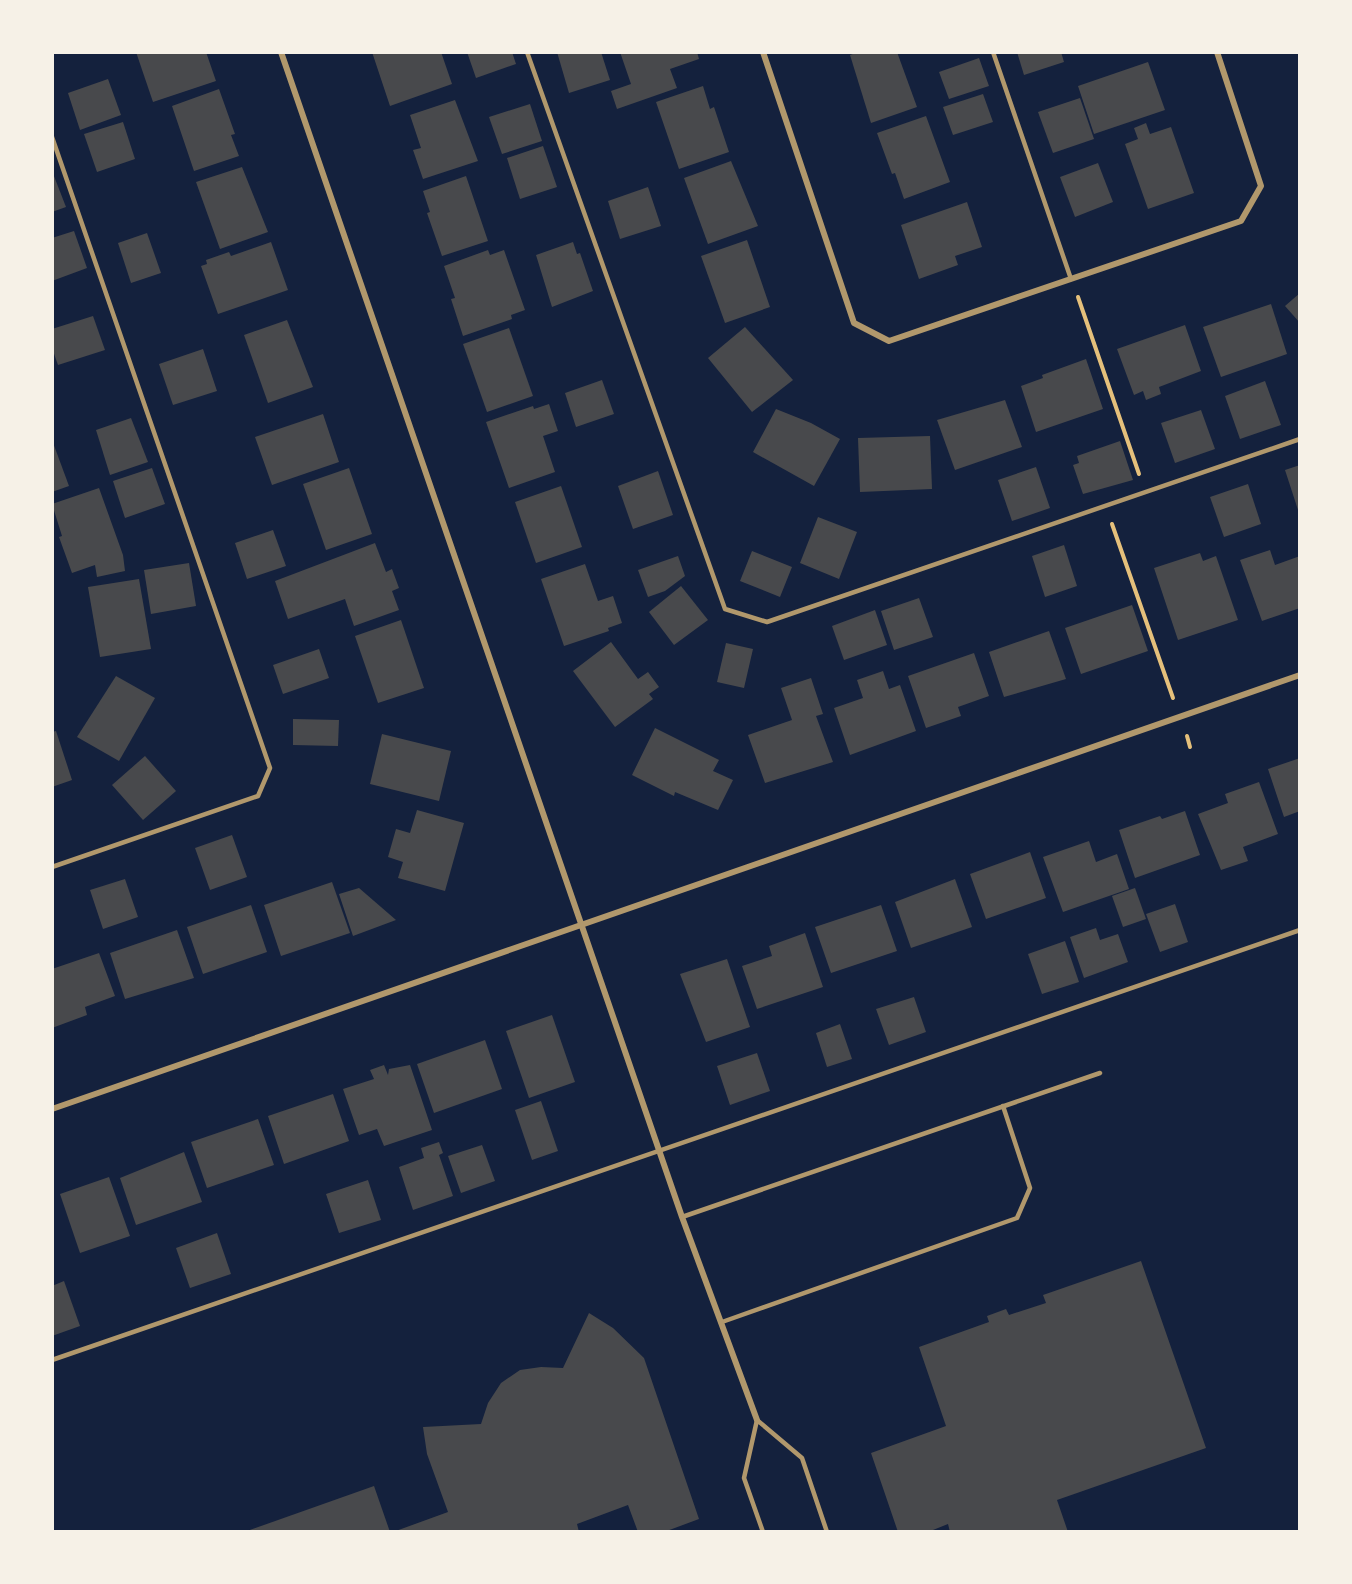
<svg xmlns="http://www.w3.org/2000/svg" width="1352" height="1584" font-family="'Fira Sans Condensed',sans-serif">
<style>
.building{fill:#48494c}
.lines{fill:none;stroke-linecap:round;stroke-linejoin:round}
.path{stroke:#e5c07b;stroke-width:4}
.service{stroke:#b1986c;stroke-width:4.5}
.minor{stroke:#b1986c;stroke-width:6}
</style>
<rect width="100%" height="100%" fill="#14213d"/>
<g class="building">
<polygon points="136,52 206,52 216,81 153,102"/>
<polygon points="372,52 441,52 452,84 390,106"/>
<polygon points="467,52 512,52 516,64 476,78"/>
<polygon points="557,52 601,52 610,80 569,93"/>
<polygon points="620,52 697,52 699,59 670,69 677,88 617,109 611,91 631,84"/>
<polygon points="858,52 897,52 917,107 871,123 850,55"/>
<polygon points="1017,52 1061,52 1064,62 1024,75"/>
<polygon points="979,58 989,86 949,99 939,72"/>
<polygon points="1148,62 1165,110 1094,134 1078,86"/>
<polygon points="108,79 121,115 80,130 68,93"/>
<polygon points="703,86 710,109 714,107 729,152 679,169 656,102"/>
<polygon points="219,89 235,134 231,135 239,156 194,171 172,106"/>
<polygon points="983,94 993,122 953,135 943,107"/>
<polygon points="1080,98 1094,139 1053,153 1038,112"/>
<polygon points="455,100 478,161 423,179 413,150 421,148 410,115"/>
<polygon points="530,104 542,141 502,154 489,117"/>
<polygon points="926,116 950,182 904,199 895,173 892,174 877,133"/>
<polygon points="123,122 135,159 97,172 84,134"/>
<polygon points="1146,123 1150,134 1171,127 1194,193 1148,209 1125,144 1138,139 1134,128"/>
<polygon points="543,146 557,187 520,199 507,158"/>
<polygon points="731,161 758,226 708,244 684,178"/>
<polygon points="1098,163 1113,202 1075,217 1060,177"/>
<polygon points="242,167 268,232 220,249 196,182"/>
<polygon points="52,171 66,207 52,212"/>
<polygon points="466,176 488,241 442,256 427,213 430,212 423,191"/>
<polygon points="648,187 661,226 620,239 608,201"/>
<polygon points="967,202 982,247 955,256 958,265 919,279 901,225"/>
<polygon points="74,231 87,268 52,281 52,238"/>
<polygon points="147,233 161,273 131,283 118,243"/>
<polygon points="747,240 770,307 725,323 701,256"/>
<polygon points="271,242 288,290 218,314 201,266 207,264 206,260 229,252 231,256"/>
<polygon points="573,242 577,254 580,253 593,291 552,307 536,255"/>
<polygon points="488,250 490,255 504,250 525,310 511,315 512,319 463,336 451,299 455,298 444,266"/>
<polygon points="1300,293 1300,323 1285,306"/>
<polygon points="1271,304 1287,354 1221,377 1203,327"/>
<polygon points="93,316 105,350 58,365 52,348 52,329"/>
<polygon points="287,320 313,387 268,403 244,335"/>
<polygon points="1185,325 1201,371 1159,387 1161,394 1146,400 1143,391 1134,395 1117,349"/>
<polygon points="745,327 793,380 752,412 708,358"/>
<polygon points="509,328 533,396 487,412 463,344"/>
<polygon points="203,349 217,391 173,405 159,364"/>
<polygon points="1086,359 1103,409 1036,432 1021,386 1043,378 1042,375"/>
<polygon points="602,380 614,414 576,427 565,393"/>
<polygon points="1265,381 1281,425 1240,439 1225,396"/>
<polygon points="1005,400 1022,447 955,470 937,420"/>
<polygon points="549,404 558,431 543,436 555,472 509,488 486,422 533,406 534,409"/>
<polygon points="776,409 811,423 840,439 814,486 753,452"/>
<polygon points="1201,410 1215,449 1175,463 1161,423"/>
<polygon points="323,414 339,462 272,485 255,437"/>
<polygon points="131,418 148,462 110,475 96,430"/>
<polygon points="930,436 932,489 860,492 858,438"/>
<polygon points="52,440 69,486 52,492"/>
<polygon points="1120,441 1133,480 1083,494 1073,465 1079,463 1077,456"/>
<polygon points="1300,465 1300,513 1299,513 1285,470"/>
<polygon points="1036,467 1050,508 1012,521 998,480"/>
<polygon points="152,468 165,504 125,518 113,481"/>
<polygon points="349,468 372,534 326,550 303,484"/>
<polygon points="658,471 673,515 633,529 618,486"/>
<polygon points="1248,484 1261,524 1224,537 1210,497"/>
<polygon points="561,486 582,547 536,563 515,502"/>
<polygon points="99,488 123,555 125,571 97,577 95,565 72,573 59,537 62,536 52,504"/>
<polygon points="818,517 857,532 839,579 800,563"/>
<polygon points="273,530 286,566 247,579 235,543"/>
<polygon points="375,543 386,572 392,569 399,588 392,591 399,610 354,626 345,599 288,619 275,581"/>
<polygon points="1064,545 1077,586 1045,597 1032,556"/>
<polygon points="1270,550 1275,565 1300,556 1300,608 1262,621 1240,560"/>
<polygon points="752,551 792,567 780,597 740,581"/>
<polygon points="1200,553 1203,561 1216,556 1238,620 1178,640 1154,568"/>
<polygon points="678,556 685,576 665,591 648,597 638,570"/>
<polygon points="189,563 196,606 151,614 144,570"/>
<polygon points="585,564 598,601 613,596 622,623 608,628 609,631 564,646 541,579"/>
<polygon points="139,579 151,649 100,657 88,587"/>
<polygon points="681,586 708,620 674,645 649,612"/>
<polygon points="919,598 933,637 894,650 881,611"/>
<polygon points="1132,605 1148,651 1081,674 1065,628"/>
<polygon points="875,610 887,645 844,660 832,626"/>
<polygon points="401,620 424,688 378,703 355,636"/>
<polygon points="1049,631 1066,679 1004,697 989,652"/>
<polygon points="611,642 638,679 648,672 659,687 649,694 653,699 615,727 573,671"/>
<polygon points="726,643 753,649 744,688 717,682"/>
<polygon points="319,649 329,678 283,694 273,665"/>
<polygon points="974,653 989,696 958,707 961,716 926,728 908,676"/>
<polygon points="883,671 889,689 900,685 916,731 850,755 834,708 863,698 857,680"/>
<polygon points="116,676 155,698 119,761 77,737"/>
<polygon points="811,678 823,714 816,716 833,762 765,783 748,735 792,720 781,688"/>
<polygon points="293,719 339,720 338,746 293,745"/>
<polygon points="655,728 719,760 713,771 733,780 718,810 675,792 674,796 632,775"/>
<polygon points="56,731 72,780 52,787 52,732"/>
<polygon points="382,734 451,751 439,801 370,784"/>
<polygon points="145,756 176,791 143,820 112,785"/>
<polygon points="1300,758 1300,811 1284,817 1268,769"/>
<polygon points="1259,782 1278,834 1243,847 1248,861 1221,870 1198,814 1228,803 1225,794"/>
<polygon points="417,810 464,823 445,891 398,878 403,862 388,857 396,829 410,833"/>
<polygon points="1185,811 1200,855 1135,878 1119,830 1160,816 1162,819"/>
<polygon points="232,835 247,877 210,890 195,848"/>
<polygon points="1089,841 1096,862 1117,854 1129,889 1063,912 1043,857"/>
<polygon points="1030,852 1046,898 986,919 970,874"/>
<polygon points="125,879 138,917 103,929 90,890"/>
<polygon points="955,879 972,927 911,948 895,902"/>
<polygon points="332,882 350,933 281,956 264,905"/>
<polygon points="359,888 396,920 353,936 339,894"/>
<polygon points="1135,888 1146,919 1123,927 1112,896"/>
<polygon points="1175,904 1188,942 1160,952 1146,914"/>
<polygon points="251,905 267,952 203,974 187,927"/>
<polygon points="881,905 897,951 831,973 815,927"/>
<polygon points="1096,928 1100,940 1118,934 1128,962 1084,978 1070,937"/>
<polygon points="177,930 194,978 125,999 110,953"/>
<polygon points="805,933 823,987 757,1009 742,966 772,956 769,946"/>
<polygon points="1065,941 1079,982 1042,994 1028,954"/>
<polygon points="99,953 115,996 85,1007 87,1015 52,1028 52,969"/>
<polygon points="727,959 750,1027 706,1042 680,974"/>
<polygon points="914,997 926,1032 889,1045 876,1009"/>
<polygon points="552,1015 575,1082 529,1098 506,1031"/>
<polygon points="840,1024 852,1059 827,1067 816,1033"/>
<polygon points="485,1040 502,1089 434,1113 417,1064"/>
<polygon points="757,1053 770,1091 730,1105 717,1066"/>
<polygon points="384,1065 388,1075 389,1069 410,1065 432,1130 384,1146 377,1129 359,1135 343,1089 374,1079 370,1070"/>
<polygon points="333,1094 349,1141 284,1164 268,1116"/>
<polygon points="541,1101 558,1151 532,1160 515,1110"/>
<polygon points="258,1119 274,1165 207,1188 191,1142"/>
<polygon points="439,1142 443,1153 439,1155 453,1196 413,1210 399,1167 424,1158 421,1148"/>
<polygon points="482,1145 495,1181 461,1193 448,1156"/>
<polygon points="184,1152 202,1202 136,1225 120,1178"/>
<polygon points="109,1177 130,1236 80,1253 60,1194"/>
<polygon points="368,1180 381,1220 339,1233 326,1194"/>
<polygon points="217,1233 231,1274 190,1288 176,1248"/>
<polygon points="1141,1261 1206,1448 1057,1500 1068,1532 950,1532 948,1524 928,1532 898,1532 871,1453 946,1426 919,1347 989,1322 987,1316 1006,1309 1009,1315 1046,1303 1043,1295"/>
<polygon points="64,1281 80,1326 52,1336 52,1286"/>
<polygon points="589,1313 613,1328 644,1358 699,1519 664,1532 638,1532 628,1505 577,1524 579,1532 393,1532 448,1512 427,1454 423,1427 481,1424 488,1403 501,1383 520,1370 541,1367 563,1368"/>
<polygon points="374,1486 390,1532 247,1532 247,1531"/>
</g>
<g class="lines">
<g class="path">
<polyline points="1078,297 1139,474"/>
<polyline points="1112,524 1173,698"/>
<polyline points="1187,736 1190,747"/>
</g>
<g class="service">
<polyline points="527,52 725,609 767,622 1300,439"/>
<polyline points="993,52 1071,279"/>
<polyline points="52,137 270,768 258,796 52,867"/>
<polyline points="682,1217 1100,1073"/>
<polyline points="722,1322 1017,1218 1030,1188 1003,1106"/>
<polyline points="52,1360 1300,930"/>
<polyline points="763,1532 744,1478 757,1420 802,1458 827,1532"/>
</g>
<g class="minor">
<polyline points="281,52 682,1217 757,1420"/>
<polyline points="763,52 854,323 889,341 1241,221 1261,186 1217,52"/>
<polyline points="52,1109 1300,675"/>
</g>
</g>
<rect width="1352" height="1584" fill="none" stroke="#f6f1e7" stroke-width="108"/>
</svg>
